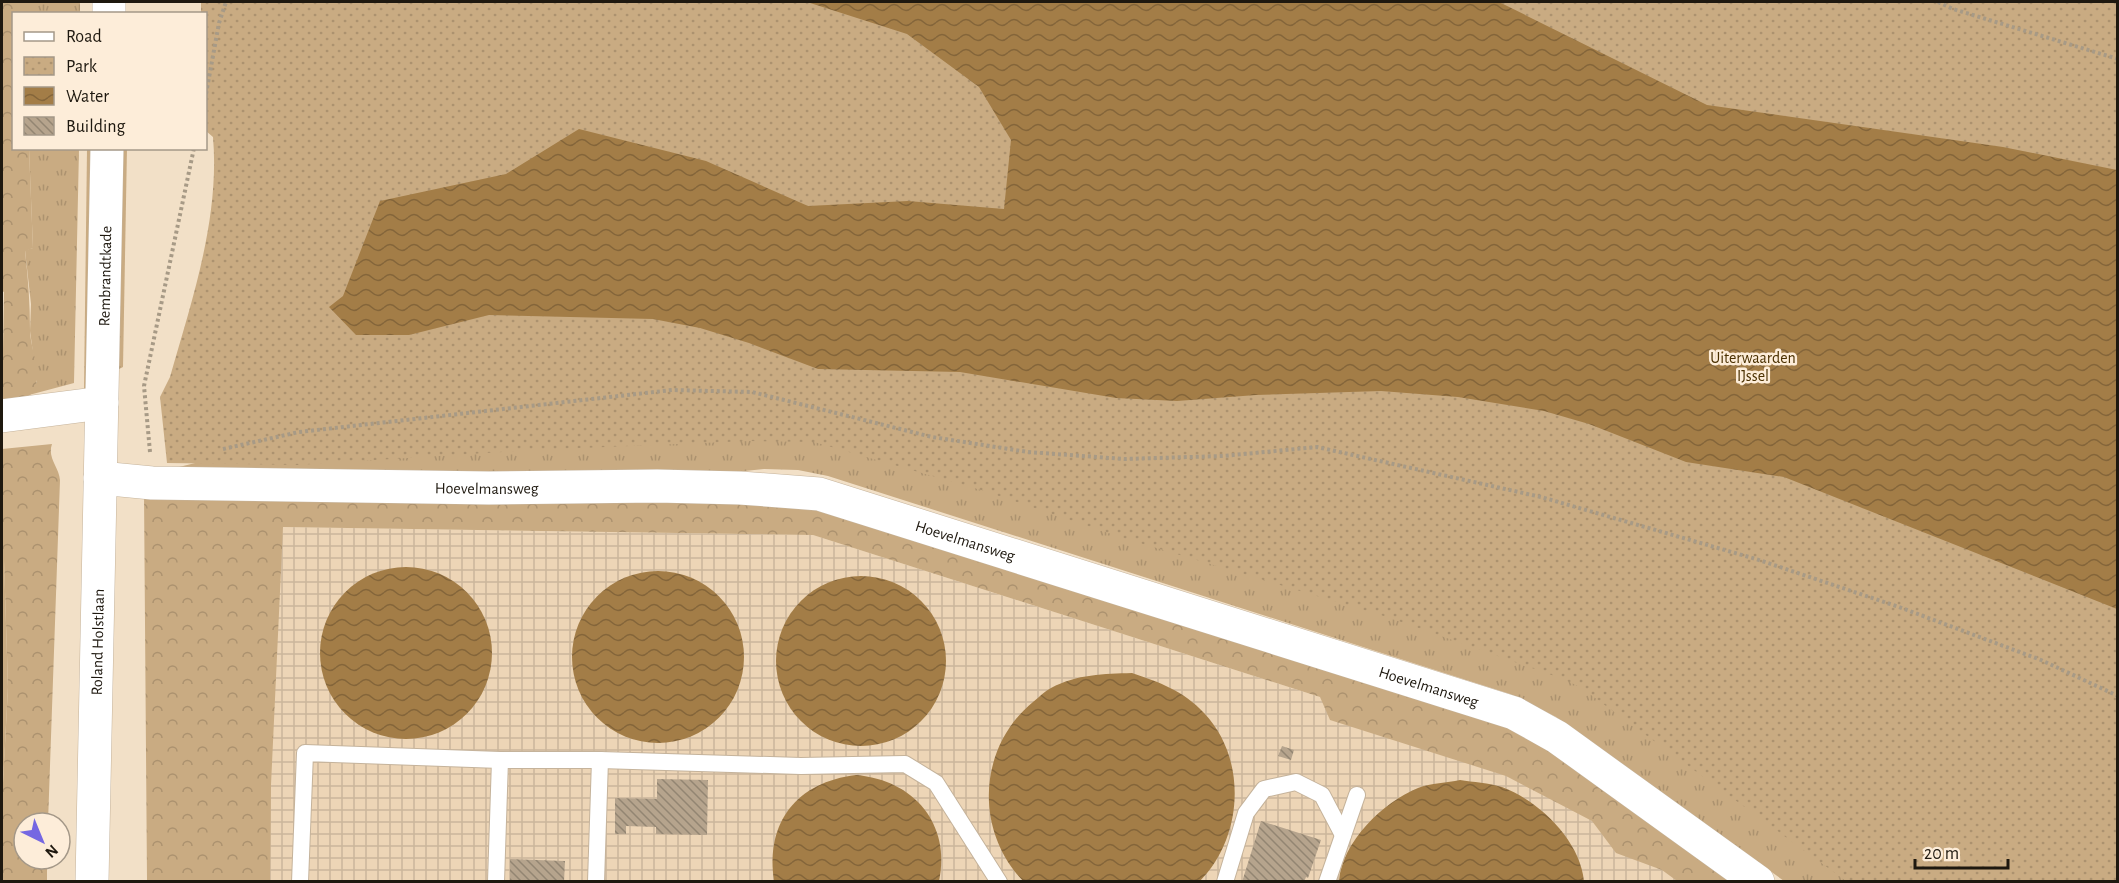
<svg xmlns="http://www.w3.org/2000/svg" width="2119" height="883" font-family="'Alegreya Sans',sans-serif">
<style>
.industrial{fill:url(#industrial-grid)}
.grass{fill:url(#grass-tufts)}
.forest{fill:url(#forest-crowns)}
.park{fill:url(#park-dots)}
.pitch{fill:#c9ab82}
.water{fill:url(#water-waves)}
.building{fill:url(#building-back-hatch)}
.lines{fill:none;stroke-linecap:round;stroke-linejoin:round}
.lane-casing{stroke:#c5b39b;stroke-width:18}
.street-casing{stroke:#c5b39b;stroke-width:34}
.secondary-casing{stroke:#c5b39b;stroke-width:34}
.path{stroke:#a79a86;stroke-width:4;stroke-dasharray:3 3;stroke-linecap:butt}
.lane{stroke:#fff;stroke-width:16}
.street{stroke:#fff;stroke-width:33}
.secondary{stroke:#fff;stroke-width:33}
.labels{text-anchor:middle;stroke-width:5;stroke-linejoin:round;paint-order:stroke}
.street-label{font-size:16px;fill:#1e180f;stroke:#fdedd9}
.park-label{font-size:16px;fill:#4b3102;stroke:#fdedd9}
</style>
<defs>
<pattern id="industrial-grid" width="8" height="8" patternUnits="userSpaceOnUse" patternTransform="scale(1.5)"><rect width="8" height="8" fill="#edd5b6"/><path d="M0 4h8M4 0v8" fill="none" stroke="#cbb69b"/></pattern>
<pattern id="grass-tufts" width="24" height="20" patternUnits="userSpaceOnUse" patternTransform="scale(1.5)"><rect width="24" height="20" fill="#c9ab82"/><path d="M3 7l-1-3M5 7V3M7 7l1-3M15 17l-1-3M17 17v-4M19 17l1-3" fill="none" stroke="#ac926f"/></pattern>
<pattern id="forest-crowns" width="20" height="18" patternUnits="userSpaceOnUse" patternTransform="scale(1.5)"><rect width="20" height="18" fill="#c9ab82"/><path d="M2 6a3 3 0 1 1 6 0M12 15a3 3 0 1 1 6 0" fill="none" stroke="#ac926f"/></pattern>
<pattern id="park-dots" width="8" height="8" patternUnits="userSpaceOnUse" patternTransform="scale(1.5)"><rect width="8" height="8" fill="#c9ab82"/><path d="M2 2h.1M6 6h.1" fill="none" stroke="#ac926f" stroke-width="1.8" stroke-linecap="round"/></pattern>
<pattern id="water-waves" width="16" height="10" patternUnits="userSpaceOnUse" patternTransform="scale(1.5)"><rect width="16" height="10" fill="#a37d47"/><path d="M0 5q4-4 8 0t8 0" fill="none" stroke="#84653a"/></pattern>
<pattern id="building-back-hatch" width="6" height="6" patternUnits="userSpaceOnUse" patternTransform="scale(1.5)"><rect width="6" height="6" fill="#b6a48d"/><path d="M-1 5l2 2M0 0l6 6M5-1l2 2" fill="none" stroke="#938572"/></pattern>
</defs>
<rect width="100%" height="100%" fill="#f2e0c7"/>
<polygon class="industrial" points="283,527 813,535 1564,775 1712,882 242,882"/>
<g class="grass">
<rect x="25" y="2" width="55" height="11"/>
<polygon points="92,148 87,388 84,389 87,149"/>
<polygon points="127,148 123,367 119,369 121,149"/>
<polygon points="29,149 79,149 74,383 29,395 37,382 30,331 31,304 25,250 33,248"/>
<polygon points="300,437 917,440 2117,881 1784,881 1577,732 1556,717 1510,694 828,476 798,470 764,469 638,482 189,478 179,467"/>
</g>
<g class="forest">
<path d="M2 2H25V13L14 14V148L29 149 33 248 25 251C28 277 30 303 30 330 30 348 43 374 34 390 28 401 13 403 2 405L4 292 2 291Z"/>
<path d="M52 444C47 458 59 467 60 480L48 823H24V859H47V881H2V802L8 687 4 560H2V449Z"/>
<polygon points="144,493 795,499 1521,730 1737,881 1677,881 1662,870 1616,853 1592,821 1506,776 1330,720 1320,697 813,535 283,527 271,785 270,881 147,881"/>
</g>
<path class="park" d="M201 2H2117V881H1846L1580 687 1563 679 1387 617 1123 538 981 490 814 442 750 441 534 450 297 465 167 463 160 397 170 377C192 300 220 218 213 137L206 131V14L201 13Z"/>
<polygon class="pitch" points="2,560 4,560 8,687 2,802"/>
<g class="water">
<polygon points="807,2 1499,2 1707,105 2003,147 2117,170 2117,609 1784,477 1686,462 1589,424 1544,411 1458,397 1381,391 1256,395 1177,401 1116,398 960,372 818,369 749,343 700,328 653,319 489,315 409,335 356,335 329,307 343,296 380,201 506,174 579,129 706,161 808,206 908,201 1004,209 1011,140 979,87 907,34"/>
<circle cx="406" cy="653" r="86"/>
<circle cx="658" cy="657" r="86"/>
<circle cx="861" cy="661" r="85"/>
<path d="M1132 673C1159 682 1184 691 1204 713 1248 759 1243 838 1200 881H1023C974 830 978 747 1033 702 1039 697 1045 691 1051 688 1077 674 1104 674 1132 673Z"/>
<path d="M856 775C914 780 951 824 939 881H774C765 822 797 782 856 775Z"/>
<path d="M1460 780C1473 782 1489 783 1502 787 1539 801 1580 840 1584 881H1339C1342 842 1383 802 1418 788 1431 783 1447 783 1460 780Z"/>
</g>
<g class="building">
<polygon points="1282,746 1294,750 1291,760 1278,756"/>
<polygon points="657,779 708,780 707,835 656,834 656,827 626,826 626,834 615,834 615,798 657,799"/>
<polygon points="1261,821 1321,840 1308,878 1306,877 1304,882 1242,882"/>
<polygon points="510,859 565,861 564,882 510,882"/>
</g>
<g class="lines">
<defs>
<g id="lane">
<polyline points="500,760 600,760 596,882"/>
<polyline points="600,760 801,766 905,764 936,783 999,882"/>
<polyline points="300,882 305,753 500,760 496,882"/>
<polyline points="1225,882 1246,813 1264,789 1296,782 1322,795 1343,835"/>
<polyline points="1327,882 1357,795"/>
</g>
<g id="street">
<polyline points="2,416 102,403"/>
<path id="s1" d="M100 478 152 483 489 488 657 486 740 488 819 494 1514 713 1557 737 1758 882"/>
</g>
<g id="secondary">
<polyline points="109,2 109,14"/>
<path id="s2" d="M92 882 107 148"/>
</g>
</defs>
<use href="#lane" class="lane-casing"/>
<use href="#street" class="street-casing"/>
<use href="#secondary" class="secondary-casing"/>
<g class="path">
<polyline points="1938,2 1953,9 2118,59"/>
<polyline points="206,94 219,23 226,2"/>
<polyline points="223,449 299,432 672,390 752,392 932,437 1028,452 1124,459 1223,456 1317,447 1541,497 1756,559 1899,607 2041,660 2118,696"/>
<polyline points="150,452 144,386 194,148"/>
</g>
<use href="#lane" class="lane"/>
<use href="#street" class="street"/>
<use href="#secondary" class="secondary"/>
</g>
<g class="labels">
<g class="street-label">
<text dy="6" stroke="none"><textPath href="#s2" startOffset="606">Rembrandtkade</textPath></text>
<text dy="6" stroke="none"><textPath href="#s1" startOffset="387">Hoevelmansweg</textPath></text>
<text dy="6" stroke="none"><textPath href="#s1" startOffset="873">Hoevelmansweg</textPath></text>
<text dy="6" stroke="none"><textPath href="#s2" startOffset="240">Roland Holstlaan</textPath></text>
<text dy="6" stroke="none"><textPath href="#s1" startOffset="1359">Hoevelmansweg</textPath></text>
</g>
<g class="park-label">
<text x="1753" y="363">Uiterwaarden<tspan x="1753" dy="18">IJssel</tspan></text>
</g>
</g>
<rect width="2119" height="883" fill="none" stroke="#1e180f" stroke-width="6"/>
<rect x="12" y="12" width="195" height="138" fill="#fdedd9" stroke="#a49888" stroke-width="1.5"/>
<rect x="24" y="32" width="30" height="9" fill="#ffffff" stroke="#a49888" stroke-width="1.5"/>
<text x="66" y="42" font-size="18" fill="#1e180f">Road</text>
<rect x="24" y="57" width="30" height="18" fill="url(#park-dots)" stroke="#a49888" stroke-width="1.5"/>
<text x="66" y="72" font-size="18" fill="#1e180f">Park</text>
<rect x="24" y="87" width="30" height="18" fill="url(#water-waves)" stroke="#a49888" stroke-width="1.5"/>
<text x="66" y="102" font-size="18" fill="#1e180f">Water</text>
<rect x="24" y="117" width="30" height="18" fill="url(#building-back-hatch)" stroke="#a49888" stroke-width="1.5"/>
<text x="66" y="132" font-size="18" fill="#1e180f">Building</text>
<g transform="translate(42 841) rotate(137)"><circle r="28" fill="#fdedd9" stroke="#a49888" stroke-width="1.5"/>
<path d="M0-4.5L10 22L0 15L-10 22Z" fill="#7567e2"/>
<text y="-9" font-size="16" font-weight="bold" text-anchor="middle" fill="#1e180f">N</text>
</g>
<path d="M1915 859v9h93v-9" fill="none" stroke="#1e180f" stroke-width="3"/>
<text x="1924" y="859" font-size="18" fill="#1e180f" stroke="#fdedd9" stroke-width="4.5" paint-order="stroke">20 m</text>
</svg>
